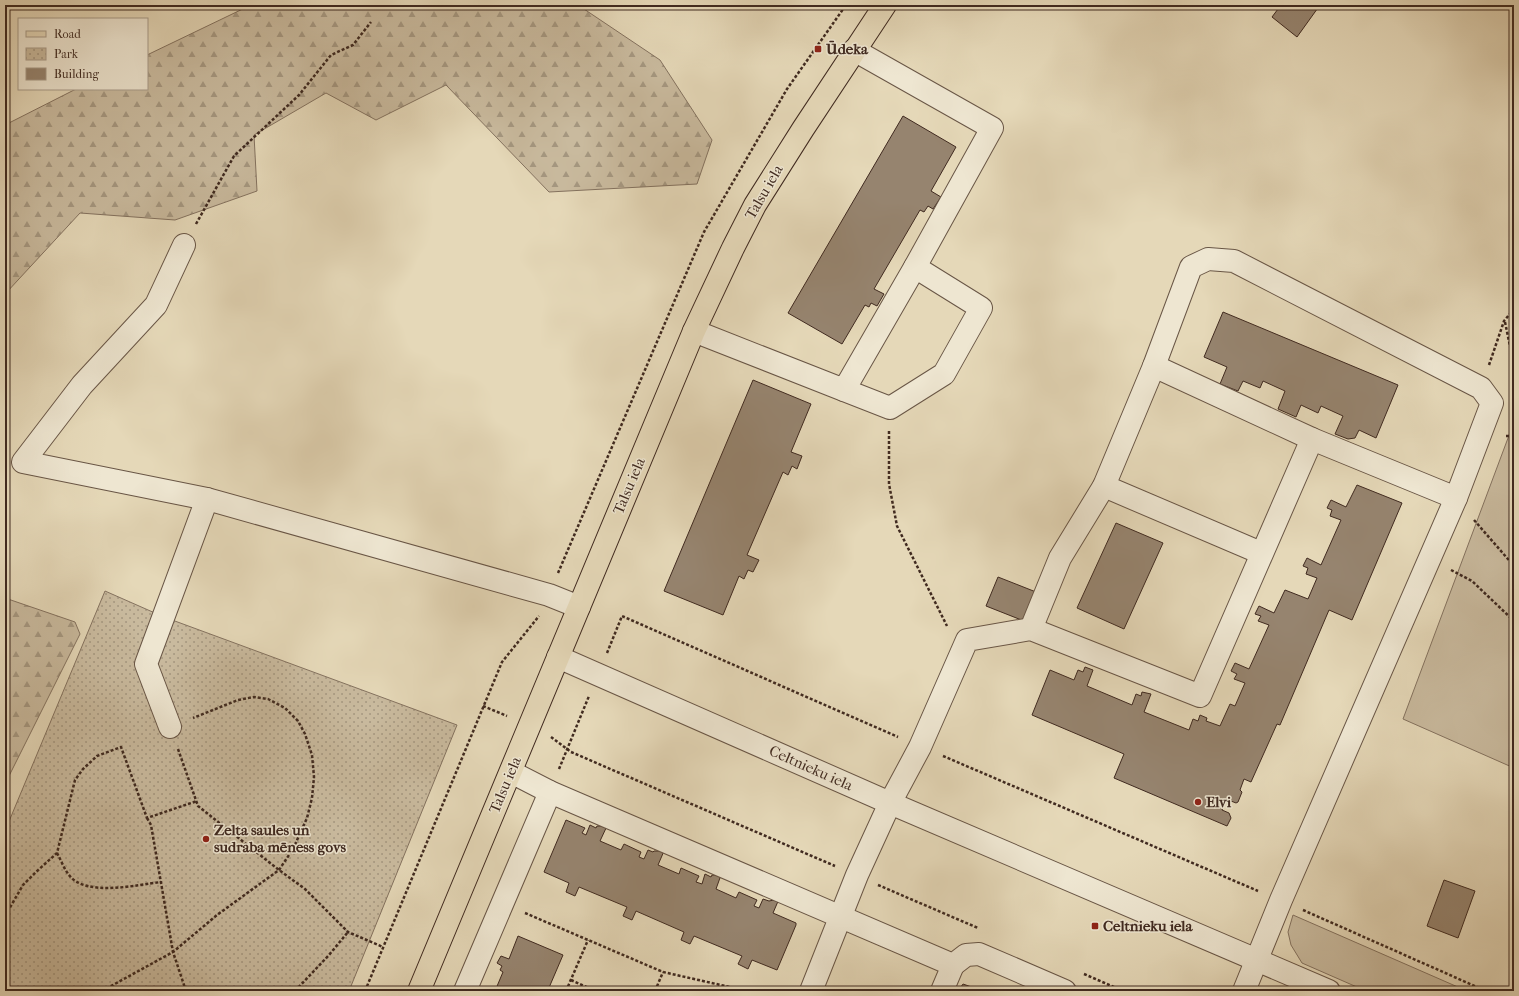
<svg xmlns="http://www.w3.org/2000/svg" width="1519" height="996" font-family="'IM FELL French Canon',serif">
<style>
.grass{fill:#c9ba9e;stroke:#84725f}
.forest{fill:url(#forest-firs);stroke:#84725f}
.park{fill:url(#park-dots);stroke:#84725f}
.building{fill:#96846f;stroke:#402a20}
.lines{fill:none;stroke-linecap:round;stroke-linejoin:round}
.minor-casing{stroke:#695646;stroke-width:24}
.major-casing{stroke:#402a20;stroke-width:24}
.path{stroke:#402a20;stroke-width:2.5;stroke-dasharray:3 2;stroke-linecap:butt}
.minor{stroke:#eee6d1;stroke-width:22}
.major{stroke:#e5d8b8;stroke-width:22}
.poi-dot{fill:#8f2418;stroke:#eee6d1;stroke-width:1.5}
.labels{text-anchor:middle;stroke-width:3;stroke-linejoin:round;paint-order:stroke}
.poi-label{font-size:15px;font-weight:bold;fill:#402a20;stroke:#eee6d1;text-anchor:start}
.street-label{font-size:15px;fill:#402a20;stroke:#eee6d1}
</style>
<defs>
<pattern id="forest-firs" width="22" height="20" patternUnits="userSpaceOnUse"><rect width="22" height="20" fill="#c9ba9e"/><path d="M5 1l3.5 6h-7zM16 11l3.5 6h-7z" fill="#a59780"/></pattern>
<pattern id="park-dots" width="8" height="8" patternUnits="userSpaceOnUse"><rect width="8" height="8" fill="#c9ba9e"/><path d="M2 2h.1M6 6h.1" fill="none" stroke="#a59780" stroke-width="1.8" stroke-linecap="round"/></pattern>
</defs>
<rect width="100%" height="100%" fill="#e5d8b8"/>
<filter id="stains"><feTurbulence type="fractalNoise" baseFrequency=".005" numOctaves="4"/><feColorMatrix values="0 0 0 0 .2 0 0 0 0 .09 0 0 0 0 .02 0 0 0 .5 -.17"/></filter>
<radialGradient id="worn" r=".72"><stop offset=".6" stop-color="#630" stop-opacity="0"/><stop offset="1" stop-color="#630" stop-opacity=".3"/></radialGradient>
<g class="grass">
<polygon points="1514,422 1514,768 1403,719"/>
<polygon points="1293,915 1467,991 1366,991 1302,963 1291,945 1288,932"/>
</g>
<g class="forest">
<polygon points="251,5 578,5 660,60 712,140 697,184 549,192 446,85 376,120 326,93 254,135 257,191 175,220 80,213 6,293 5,297 5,125 76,89 147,89 147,55"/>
<polygon points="5,598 75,622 80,634 5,784"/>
</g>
<polygon class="park" points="105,591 164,617 457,725 349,991 5,991 5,831"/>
<g class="building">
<polygon points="1281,5 1320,5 1297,37 1272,17"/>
<polygon points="903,116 956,147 931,191 941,197 933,209 928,206 924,212 920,210 874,289 884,294 877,306 871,303 869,307 865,305 842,344 788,313"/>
<polygon points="1223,312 1398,385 1376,438 1359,430 1355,438 1348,439 1335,434 1343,416 1321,406 1318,413 1301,405 1296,417 1278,409 1285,391 1263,381 1260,388 1243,381 1238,391 1220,384 1227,367 1204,357"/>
<polygon points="753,380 811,404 791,452 802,456 797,469 792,466 788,475 783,472 747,555 759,560 753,572 748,570 744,579 739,576 723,615 664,591"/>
<polygon points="1357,485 1402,503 1352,620 1329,610 1280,725 1277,724 1251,782 1244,779 1240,790 1242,792 1238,802 1236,803 1226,799 1222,810 1229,813 1231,818 1227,826 1114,778 1124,754 1032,715 1050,670 1074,680 1078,670 1083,672 1085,667 1093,670 1087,686 1132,705 1136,694 1141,696 1142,692 1151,694 1144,712 1189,730 1193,719 1198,721 1200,715 1207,718 1206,721 1220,726 1230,704 1235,706 1245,683 1234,679 1237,674 1231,671 1235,663 1249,669 1269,625 1258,621 1261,616 1255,614 1259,606 1274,613 1285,590 1308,599 1317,578 1306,574 1308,568 1303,566 1307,558 1321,565 1341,520 1330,516 1332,510 1327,508 1331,500 1346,507"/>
<polygon points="1116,523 1163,543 1124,629 1077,608"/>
<polygon points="998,577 1036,592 1024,621 986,606"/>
<polygon points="566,820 585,828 582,833 586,835 590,825 596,828 597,826 607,826 600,841 621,850 624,844 641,852 639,857 644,859 648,850 653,852 654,851 664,851 658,865 679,874 681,868 699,876 696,882 702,884 705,874 711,877 712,875 721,875 716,889 736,898 739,892 757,900 754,906 759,908 763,899 769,901 779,899 773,913 796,923 796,925 777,970 752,960 748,969 738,964 742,956 694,936 690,944 681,940 684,932 636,911 632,920 623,916 627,907 579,887 575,896 566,892 569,883 544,872"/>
<polygon points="1444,880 1475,891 1458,938 1427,926"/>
<polygon points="518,936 563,955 548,990 551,991 495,991 503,972 500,970 502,966 497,963 501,956 509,959"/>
<polygon points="963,984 980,990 981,989 986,991 958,991"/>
</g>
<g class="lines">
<defs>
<g id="minor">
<polyline points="184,245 156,305 82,385 23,462 207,499 549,595 579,607"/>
<polyline points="694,331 844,390 915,267 992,128 854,50"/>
<polyline points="1154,366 1312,439"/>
<polyline points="844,390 890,408 944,374 981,308 915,267"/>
<polyline points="1104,486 1261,553"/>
<polyline points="1031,629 1060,558 1104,486 1154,366 1191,267 1208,259 1234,261 1481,388 1492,403 1456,498 1281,900 1244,991"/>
<polyline points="558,657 890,803 1329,991"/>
<polyline points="170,727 146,664 207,499"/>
<polyline points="511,772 550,792 953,965 966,955 979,954 1065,991"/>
<polyline points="465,991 550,792"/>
<polyline points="811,991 857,875 890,803 920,747 967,640 1031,629 1200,696 1312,439 1456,498"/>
<polyline points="942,991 953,965"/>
</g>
<polyline id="major" points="419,991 694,331 733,248 755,205 803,129 885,5"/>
</defs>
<use href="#minor" class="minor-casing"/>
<use href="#major" class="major-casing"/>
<g class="path">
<polyline points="196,224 234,156 299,95 331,55 353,45 371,22"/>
<polyline points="1505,322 1511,351 1514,355"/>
<polyline points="1489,365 1504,321 1514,309"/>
<polyline points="889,431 889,484 897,526 947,626"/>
<polyline points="1506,436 1514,436"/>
<polyline points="1474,520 1514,566"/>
<polyline points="1451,570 1472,581 1514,621"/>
<polyline points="558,573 704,232 787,89 846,5"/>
<polyline points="607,653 622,616 898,737"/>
<polyline points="483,706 507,716"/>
<polyline points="551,737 571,752 835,866"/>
<polyline points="178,749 198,806 279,870 305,889 348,932 383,947"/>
<polyline points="943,756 1258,891"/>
<polyline points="559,769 589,696"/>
<polyline points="147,818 151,825 173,952 186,991"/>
<path d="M57 853C61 860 64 869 69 875 85 897 137 885 161 882"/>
<polyline points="878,885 978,928"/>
<polyline points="1303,910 1486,991"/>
<polyline points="525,913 663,972 734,988 788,989"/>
<polyline points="5,916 23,885 36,872 57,853 75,780 83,769 97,756 121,747 147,818 197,801"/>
<polyline points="1084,974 1123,991"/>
<polyline points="571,980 595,991"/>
<polyline points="102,991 173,952 217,915 279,870 293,849 307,818 312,798 314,777 312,755 305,734 298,721 285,708 268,699 254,697 238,700 193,718"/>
<polyline points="295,991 329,955 348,932"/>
<polyline points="365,991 502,662 539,616"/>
<polyline points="566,991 588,940"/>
<polyline points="655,991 663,972"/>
</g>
<use href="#minor" class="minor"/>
<use href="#major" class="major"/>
</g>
<g class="poi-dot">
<rect x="814" y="45" width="8" height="8" rx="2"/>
<circle cx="1198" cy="802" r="4"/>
<circle cx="206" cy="839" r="4"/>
<rect x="1091" y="922" width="8" height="8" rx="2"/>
</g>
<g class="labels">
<g class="poi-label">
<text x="826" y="54">Ūdeka</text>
<text x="1206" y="807">Elvi</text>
<text x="214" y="835">Zelta saules un<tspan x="214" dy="17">sudraba mēness govs</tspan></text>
<text x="1103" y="931">Celtnieku iela</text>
</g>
<g class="street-label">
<text transform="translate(764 192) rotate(-60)" y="5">Talsu iela</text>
<text transform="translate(629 486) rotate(-67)" y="5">Talsu iela</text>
<text transform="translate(811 768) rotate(24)" y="5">Celtnieku iela</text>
<text transform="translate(505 785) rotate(-67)" y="5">Talsu iela</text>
</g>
</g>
<rect width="1519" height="996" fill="none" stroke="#e5d8b8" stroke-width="20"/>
<rect x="6" y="6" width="1507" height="984" fill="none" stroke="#402a20" stroke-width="2"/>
<rect x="10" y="10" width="1499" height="976" fill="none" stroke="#402a20"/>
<rect x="18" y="18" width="130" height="72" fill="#eee6d1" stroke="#a89b8a"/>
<rect x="26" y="31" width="20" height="6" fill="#e5d8b8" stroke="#a89b8a"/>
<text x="54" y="38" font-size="12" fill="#402a20">Road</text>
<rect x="26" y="48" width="20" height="12" fill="url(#park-dots)" stroke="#a89b8a"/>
<text x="54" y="58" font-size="12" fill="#402a20">Park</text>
<rect x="26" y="68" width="20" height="12" fill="#96846f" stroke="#a89b8a"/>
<text x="54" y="78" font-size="12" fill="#402a20">Building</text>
<rect width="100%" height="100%" filter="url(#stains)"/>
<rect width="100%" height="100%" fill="url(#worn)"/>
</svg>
